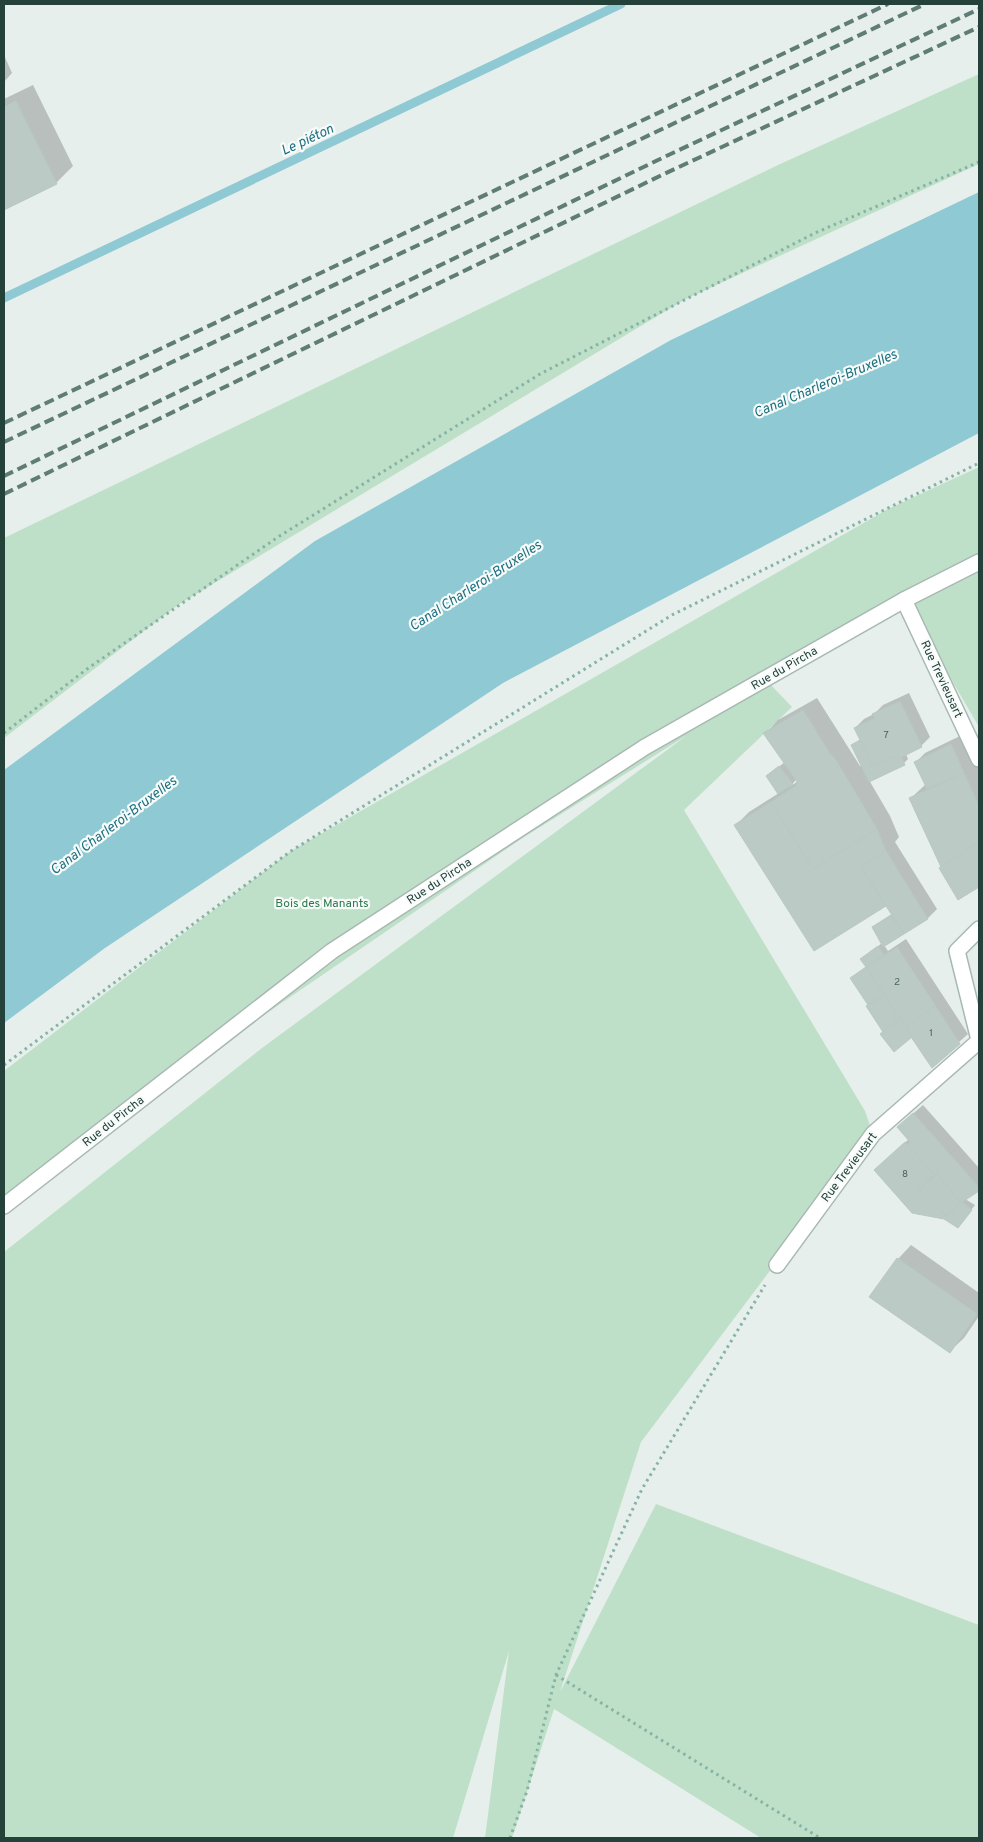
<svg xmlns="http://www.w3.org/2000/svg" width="983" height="1842" font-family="Overpass,sans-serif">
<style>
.green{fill:#bfe0c8}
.water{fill:#8ec9d4}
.shadow{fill:#0003;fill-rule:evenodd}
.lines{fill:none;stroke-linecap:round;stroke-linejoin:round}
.stream{stroke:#8ec9d4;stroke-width:9}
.building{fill:#bbcac4;stroke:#b8c9c2}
.minor-casing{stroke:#a8b8b2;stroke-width:18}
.path{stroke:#86b3a5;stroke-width:3;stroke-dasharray:2.5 4;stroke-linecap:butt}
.minor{stroke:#fff;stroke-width:15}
.rail{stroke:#5f7d75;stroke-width:4;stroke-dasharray:10 5;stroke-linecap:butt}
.labels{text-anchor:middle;stroke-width:4.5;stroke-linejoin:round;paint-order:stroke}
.number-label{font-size:10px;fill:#4a645c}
.street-label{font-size:12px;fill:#24423a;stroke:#f7fbf9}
.park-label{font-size:12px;fill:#2d7a4b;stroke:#f7fbf9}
.water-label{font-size:14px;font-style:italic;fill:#1c6f80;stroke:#f7fbf9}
</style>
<rect width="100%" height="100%" fill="#e6efeb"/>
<g class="green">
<polygon points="979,74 979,164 684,300 178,605 4,738 4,538 778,165"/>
<polygon points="979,467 979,727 905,600 770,684 792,707 684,810 865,1111 873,1134 641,1442 560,1692 656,1504 979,1625 979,1838 761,1838 554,1709 512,1838 485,1838 509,1651 453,1838 4,1838 4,1252 262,1048 686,736 521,839 134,1104 4,1205 4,1071 291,851 888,509"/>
</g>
<polygon class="water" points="979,192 979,433 503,683 105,948 4,1023 4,770 315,541 671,340"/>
<g class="shadow">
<polygon points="4,55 12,73 4,82"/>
<polygon points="33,85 73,166 56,183 4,209 4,99"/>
<path d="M909 693 930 737 921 746 906 754 908 759 904 763 869 780 890 816 899 837 895 842 937 909 928 918 884 945 888 951 906 939 968 1034 932 1066 912 1036 884 1031 869 1004 852 978 867 966 862 959 882 943 873 927 892 914 886 904 885 905 736 825 749 812 779 793 767 776 785 762 765 734 778 720 817 698 860 766 862 765 853 745 861 739 855 728 864 719 874 714 883 705ZM797 779 798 781 791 786V785Z"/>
<polygon points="960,736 972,763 977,761 979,765 979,886 959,899 946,863 911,798 926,784 916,762 925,753"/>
<polygon points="923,1105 979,1168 979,1189 965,1199 975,1205 962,1222 885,1161 909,1139 908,1118"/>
<polygon points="911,1245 979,1293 979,1316 964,1338 950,1351 898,1259"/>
</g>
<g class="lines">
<polyline class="stream" points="4,298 621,4"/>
</g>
<g class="building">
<polygon points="16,101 57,184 4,210 4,107"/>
<polygon points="900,701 922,747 896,760 894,756 873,766 854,728 875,718 872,714"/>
<polygon points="803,710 829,752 836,760 877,829 813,869 771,802 797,785 796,784 798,783 763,733"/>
<polygon points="860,740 873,766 894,756 896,760 901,757 905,765 869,782 851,745"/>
<polygon points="951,744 964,773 927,789 914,762"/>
<polygon points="779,766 793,784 778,794 766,776"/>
<polygon points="964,773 979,806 979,842 941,867 909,798"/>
<polygon points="771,802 813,869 877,829 886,851 861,867 886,906 814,951 734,825"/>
<polygon points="979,842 979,887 958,900 939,868"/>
<polygon points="886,851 928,919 904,934 861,867"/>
<polygon points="891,915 904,934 883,947 872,927"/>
<polygon points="878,946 884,955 866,967 860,959"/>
<polygon points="897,947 935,1005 905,1028 866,967"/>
<polygon points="866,967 884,995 868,1005 850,978"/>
<polygon points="884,995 900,1019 883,1032 866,1006"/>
<polygon points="935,1005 960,1044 932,1068 905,1028"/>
<polygon points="900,1019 912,1037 894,1052 880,1034"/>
<polygon points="913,1113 979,1187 979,1191 961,1203 937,1174 935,1175 907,1145 910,1142 897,1127"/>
<polygon points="905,1142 935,1175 904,1204 874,1170"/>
<polygon points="937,1174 961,1203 946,1216 920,1189"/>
<polygon points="920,1189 946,1216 962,1202 972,1210 958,1228 944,1219 912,1213 904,1204"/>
<polygon points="897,1258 977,1314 950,1353 869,1297"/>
</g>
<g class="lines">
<defs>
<g id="minor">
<polyline points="904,600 979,759"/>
<polyline points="979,929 957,951 979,1040"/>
<polyline points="4,1206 332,951 645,747 904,600 979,562"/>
<polyline points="777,1265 873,1134 979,1041"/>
</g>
</defs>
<use href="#minor" class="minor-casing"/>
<g class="path">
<polyline points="4,733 87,669 278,537 540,374 815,233 979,162"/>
<polyline points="4,1065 291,851 672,615 979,463"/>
<polyline points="556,1675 820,1838"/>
<polyline points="510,1838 527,1791 556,1675 642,1489 765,1285"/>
</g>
<use href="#minor" class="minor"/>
<g class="rail">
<polyline points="4,423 888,4"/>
<polyline points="4,442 925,4"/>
<polyline points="4,476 658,160 979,9"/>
<polyline points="4,494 664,174 979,27"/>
</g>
</g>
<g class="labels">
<g class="number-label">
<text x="886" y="738">7</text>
<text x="897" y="985">2</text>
<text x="931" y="1036">1</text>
<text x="905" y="1177">8</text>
</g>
<g class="street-label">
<text transform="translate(784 668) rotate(-30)" y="4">Rue du Pircha</text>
<text transform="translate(942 679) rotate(65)" y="4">Rue Trevieusart</text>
<text transform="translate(439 881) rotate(-33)" y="4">Rue du Pircha</text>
<text transform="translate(113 1121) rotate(-38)" y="4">Rue du Pircha</text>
<text transform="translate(849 1167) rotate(-53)" y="4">Rue Trevieusart</text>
</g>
<g class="park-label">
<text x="322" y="907">Bois des Manants</text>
</g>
<g class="water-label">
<text transform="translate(307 139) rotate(-25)" y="5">Le piéton</text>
<text transform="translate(825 383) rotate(-23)" y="5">Canal Charleroi-Bruxelles</text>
<text transform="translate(475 585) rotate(-33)" y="5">Canal Charleroi-Bruxelles</text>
<text transform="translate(113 825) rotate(-37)" y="5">Canal Charleroi-Bruxelles</text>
</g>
</g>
<rect width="983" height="1842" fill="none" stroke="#24423a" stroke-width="10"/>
</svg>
